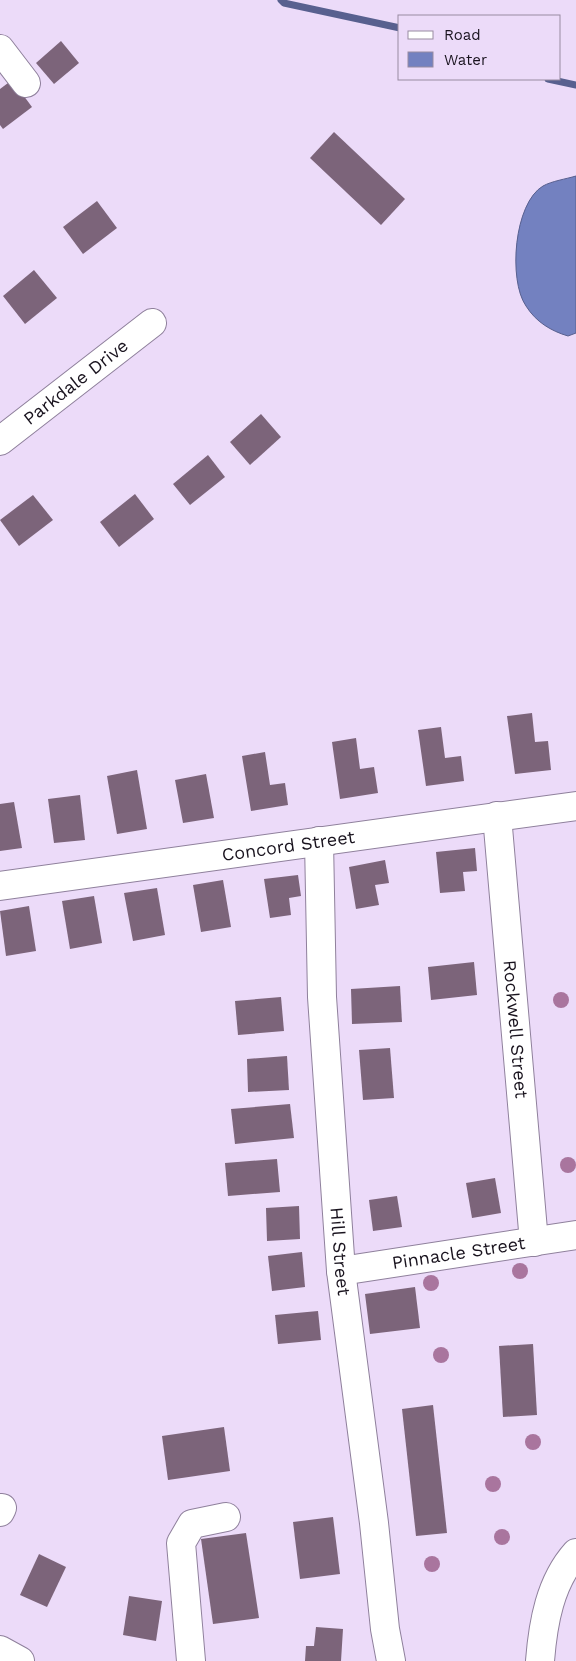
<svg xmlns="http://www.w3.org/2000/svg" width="576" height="1661" font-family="'Work Sans',sans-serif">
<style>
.water{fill:#7381c0;stroke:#58608f}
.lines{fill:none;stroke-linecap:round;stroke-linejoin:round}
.stream{stroke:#58608f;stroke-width:7}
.building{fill:#7c647a}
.minor-casing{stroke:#8f809c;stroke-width:30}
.minor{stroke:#fff;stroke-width:28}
.tree{fill:#a9759e}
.labels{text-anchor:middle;stroke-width:4;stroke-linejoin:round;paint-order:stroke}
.street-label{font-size:18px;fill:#19131e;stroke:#ecdbf9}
</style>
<rect width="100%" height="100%" fill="#ecdbf9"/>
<path class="water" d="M576 176V333L568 336C551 331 536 322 526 306 508 280 514 203 543 186 552 181 566 179 576 176Z"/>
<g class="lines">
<g class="stream">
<polyline points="281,0 284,3 400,28"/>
<polyline points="548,79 576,85"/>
</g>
</g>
<g class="building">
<polygon points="61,41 79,63 54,84 36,63"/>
<polygon points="12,80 32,107 3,129 0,125 0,89"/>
<polygon points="334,132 405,199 381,225 310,158"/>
<polygon points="97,201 117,228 83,254 63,227"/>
<polygon points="34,270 57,298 25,324 3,296"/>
<polygon points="261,414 281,437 250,465 230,442"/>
<polygon points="208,455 225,477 190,505 173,484"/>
<polygon points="135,494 154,519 119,547 100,522"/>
<polygon points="33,495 53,520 19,546 0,520"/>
<polygon points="532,713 535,742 548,741 551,770 515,774 507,716"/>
<polygon points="441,727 445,758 461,756 464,781 426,786 418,730"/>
<polygon points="356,738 360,769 374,767 378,793 340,799 332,742"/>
<polygon points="265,752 270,785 285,783 288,805 251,811 242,756"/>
<polygon points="137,770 147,829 117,834 107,776"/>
<polygon points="206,774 214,818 183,823 175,780"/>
<polygon points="80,795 85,840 54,843 48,799"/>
<polygon points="14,802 22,848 0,851 0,804"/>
<polygon points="475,848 477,871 463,872 465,891 440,893 436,852"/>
<polygon points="385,860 389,883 375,885 379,905 356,909 349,867"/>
<polygon points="298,875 301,896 289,898 291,915 270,918 264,879"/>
<polygon points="223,880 231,927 201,932 193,885"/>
<polygon points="157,888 165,935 133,941 124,893"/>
<polygon points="94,896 102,943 70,949 62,901"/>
<polygon points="29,906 36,951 6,956 0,911"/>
<polygon points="474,962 477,995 431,1000 428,967"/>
<polygon points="400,986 402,1022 352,1024 351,989"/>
<polygon points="281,997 284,1031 238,1035 235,1001"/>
<polygon points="390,1048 394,1098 363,1100 359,1050"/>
<polygon points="287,1056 289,1090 248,1092 247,1059"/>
<polygon points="290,1104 294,1138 235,1144 231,1109"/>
<polygon points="277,1159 280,1192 228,1196 225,1163"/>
<polygon points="495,1178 501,1213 472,1218 466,1183"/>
<polygon points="397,1196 402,1227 373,1231 369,1200"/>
<polygon points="299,1206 300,1239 267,1241 266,1208"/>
<polygon points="302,1252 305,1287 272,1291 268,1256"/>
<polygon points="415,1287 420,1328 370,1334 365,1294"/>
<polygon points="318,1311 321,1340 278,1344 275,1315"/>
<polygon points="533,1344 537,1415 503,1417 499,1346"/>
<polygon points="433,1405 447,1533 416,1536 402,1409"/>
<polygon points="224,1427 230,1471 168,1480 162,1436"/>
<polygon points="333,1517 340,1574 300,1579 293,1522"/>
<polygon points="246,1533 259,1618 213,1624 201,1539"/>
<polygon points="39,1554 66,1567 47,1607 20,1595"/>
<polygon points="129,1596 162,1601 156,1641 123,1635"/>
<polygon points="316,1627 343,1629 341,1661 305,1661 306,1646 314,1646"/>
</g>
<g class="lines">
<defs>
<g id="minor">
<polyline points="0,49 26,83"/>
<path id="s1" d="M0 441 152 323"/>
<path id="s2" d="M497 816 534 1242"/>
<path id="s3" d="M319 841 322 997 341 1271 374 1523 385 1629 391 1661"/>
<path id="s4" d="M0 886 576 806"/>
<path id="s5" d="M341 1271 576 1235"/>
<polyline points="0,1512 2,1508"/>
<polyline points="0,1650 20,1661"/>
<polyline points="191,1661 181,1543 192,1524 226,1517"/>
<path d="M540 1661C543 1623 550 1582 576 1553"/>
</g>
</defs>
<use href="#minor" class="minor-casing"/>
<use href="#minor" class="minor"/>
</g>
<g class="tree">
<circle cx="561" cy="1000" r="8"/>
<circle cx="568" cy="1165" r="8"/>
<circle cx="520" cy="1271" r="8"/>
<circle cx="431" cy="1283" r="8"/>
<circle cx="441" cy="1355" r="8"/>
<circle cx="533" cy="1442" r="8"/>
<circle cx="493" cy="1484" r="8"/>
<circle cx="502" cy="1537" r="8"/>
<circle cx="432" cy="1564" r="8"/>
</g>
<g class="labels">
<g class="street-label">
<text dy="6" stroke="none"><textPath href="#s1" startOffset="96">Parkdale Drive</textPath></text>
<text dy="6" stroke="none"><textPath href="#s4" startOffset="291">Concord Street</textPath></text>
<text dy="6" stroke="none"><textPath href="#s2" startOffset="214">Rockwell Street</textPath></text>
<text dy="6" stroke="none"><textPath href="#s3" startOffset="411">Hill Street</textPath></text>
<text dy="6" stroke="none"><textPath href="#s5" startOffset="119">Pinnacle Street</textPath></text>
</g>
</g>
<rect x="398" y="15" width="162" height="65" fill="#ecdbf9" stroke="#988ba1"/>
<rect x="408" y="31" width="25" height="8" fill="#ffffff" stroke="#988ba1"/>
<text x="444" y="40" font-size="15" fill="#19131e">Road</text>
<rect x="408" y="52" width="25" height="15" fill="#7381c0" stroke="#988ba1"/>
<text x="444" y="65" font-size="15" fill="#19131e">Water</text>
</svg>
